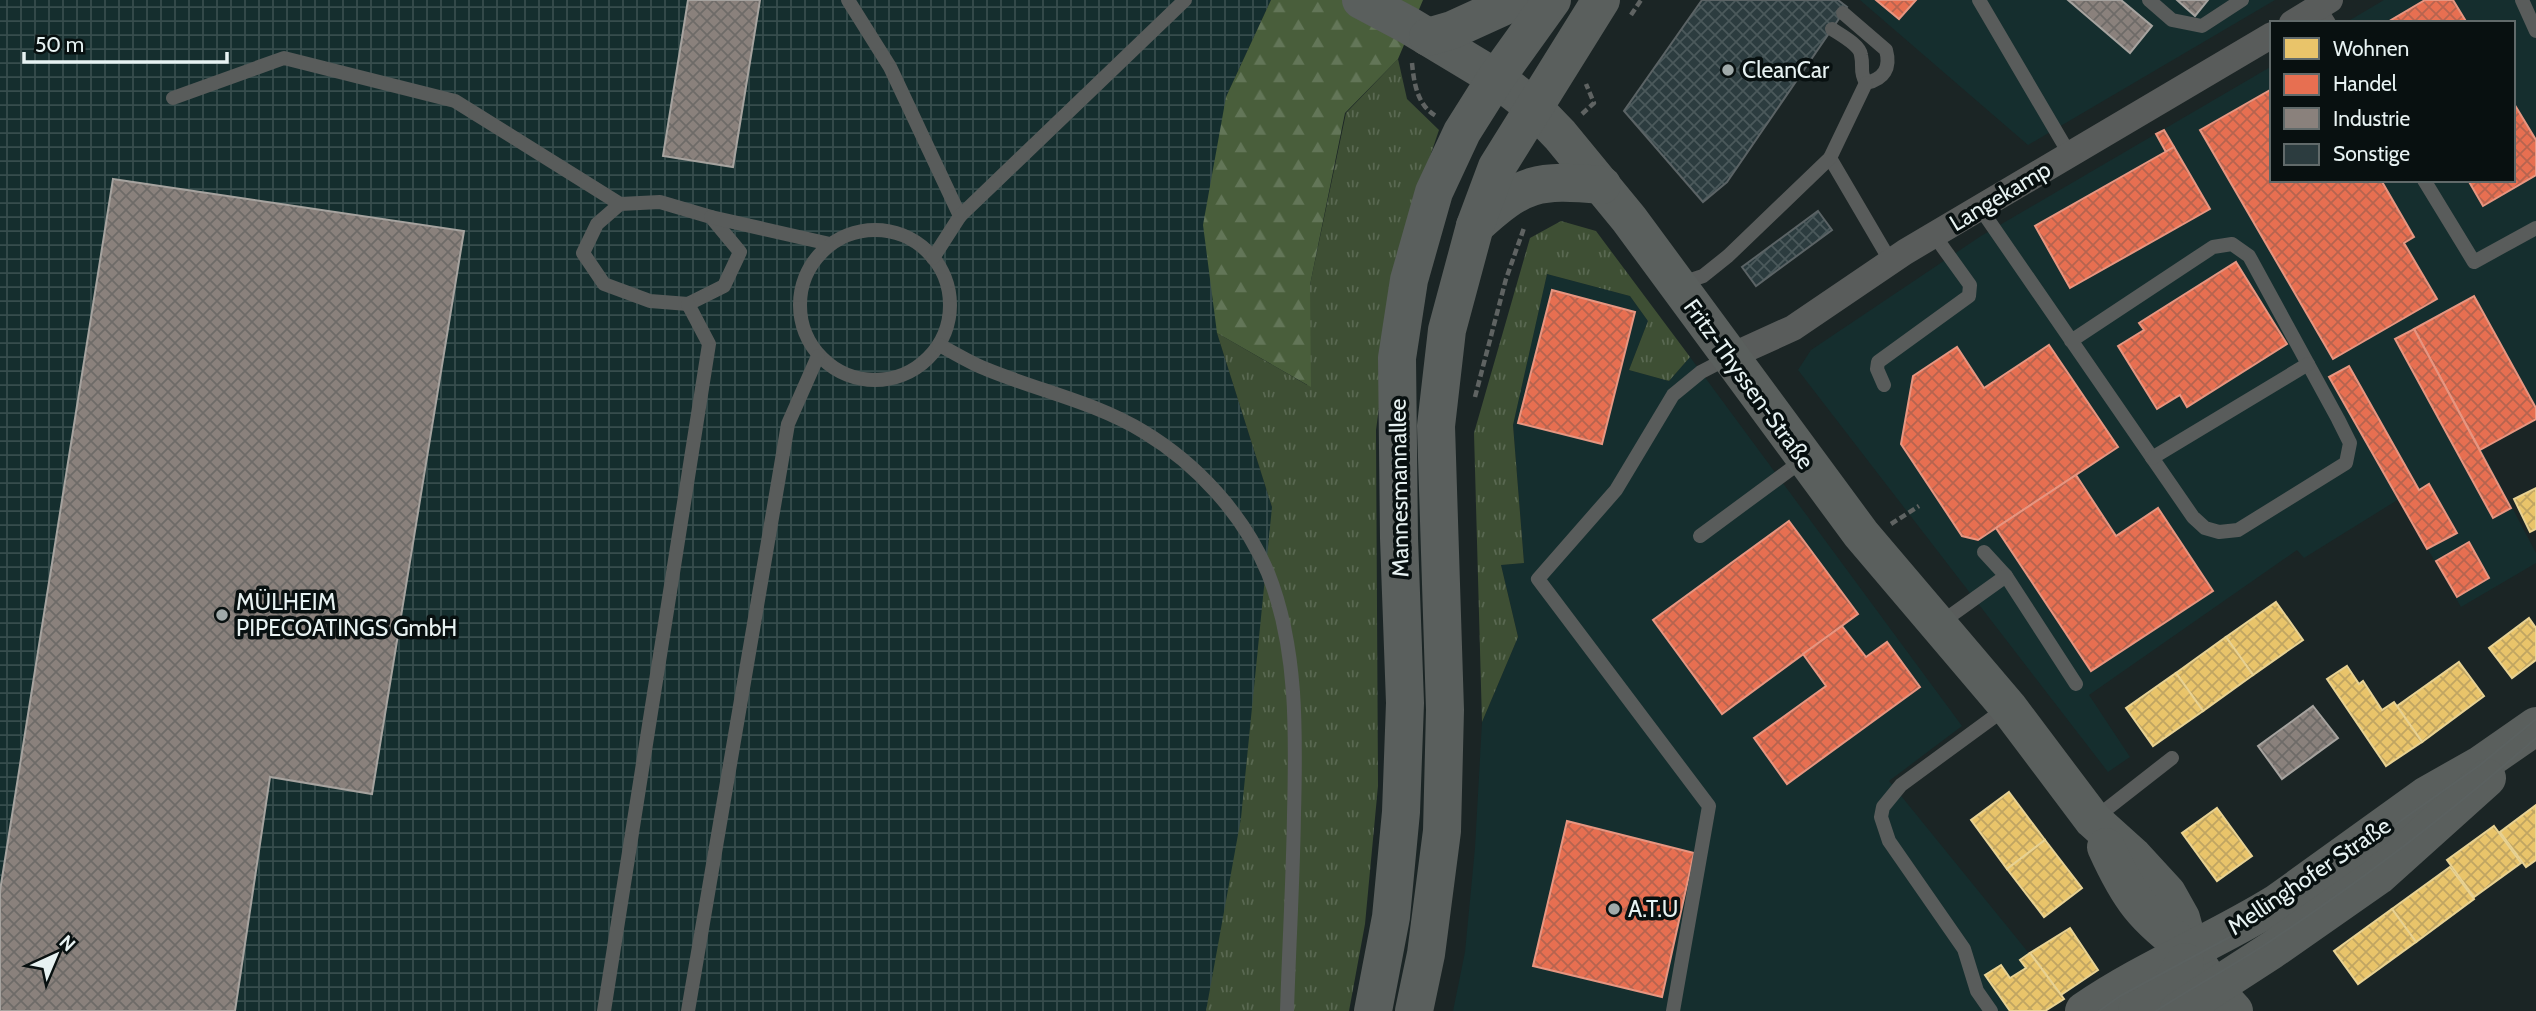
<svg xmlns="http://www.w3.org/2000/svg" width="2536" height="1011" font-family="Cabin,sans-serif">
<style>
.built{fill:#152e2e}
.industrial{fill:url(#industrial-grid)}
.grass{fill:url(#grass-tufts)}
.forest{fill:url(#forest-firs)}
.homes{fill:url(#homes-cross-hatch);stroke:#e8d293;stroke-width:2}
.shops{fill:url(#shops-cross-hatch);stroke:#e79681;stroke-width:2}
.industry{fill:url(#industry-cross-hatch);stroke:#a6a39f;stroke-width:2}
.building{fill:url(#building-cross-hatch);stroke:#5b6365;stroke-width:2}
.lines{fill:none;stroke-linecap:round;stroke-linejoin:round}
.path{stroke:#5f6362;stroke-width:4.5;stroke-dasharray:7 3.5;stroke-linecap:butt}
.lane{stroke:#595c5b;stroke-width:14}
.street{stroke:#595c5b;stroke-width:26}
.secondary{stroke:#5a5f5d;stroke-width:38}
.tram{stroke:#5b6160;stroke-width:2}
.poi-dot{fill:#a0aaaa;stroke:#081010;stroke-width:2.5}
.labels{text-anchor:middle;stroke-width:7;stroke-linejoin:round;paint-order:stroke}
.poi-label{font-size:23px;fill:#e7f2f2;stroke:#081010;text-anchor:start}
.street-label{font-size:23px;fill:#e7f2f2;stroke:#081010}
</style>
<defs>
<pattern id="industrial-grid" width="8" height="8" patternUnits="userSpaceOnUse" patternTransform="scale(1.75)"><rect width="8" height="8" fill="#152e2e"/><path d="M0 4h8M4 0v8" fill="none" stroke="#374d4d"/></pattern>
<pattern id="grass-tufts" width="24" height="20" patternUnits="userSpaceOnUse" patternTransform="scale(1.75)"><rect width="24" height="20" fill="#3e4f34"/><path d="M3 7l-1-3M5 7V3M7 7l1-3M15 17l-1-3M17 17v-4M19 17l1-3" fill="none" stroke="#5a6952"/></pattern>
<pattern id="forest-firs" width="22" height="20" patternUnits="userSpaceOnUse" patternTransform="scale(1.75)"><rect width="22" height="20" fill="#495e3b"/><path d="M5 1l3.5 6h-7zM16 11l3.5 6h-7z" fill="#637658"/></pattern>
<pattern id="homes-cross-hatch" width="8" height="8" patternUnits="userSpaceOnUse" patternTransform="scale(1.75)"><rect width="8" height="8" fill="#e9c46a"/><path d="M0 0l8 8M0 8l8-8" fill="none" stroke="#c0a562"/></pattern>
<pattern id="shops-cross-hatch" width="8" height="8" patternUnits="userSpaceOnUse" patternTransform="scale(1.75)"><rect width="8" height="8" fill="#e76f51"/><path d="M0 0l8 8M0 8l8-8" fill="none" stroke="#b6644f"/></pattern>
<pattern id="industry-cross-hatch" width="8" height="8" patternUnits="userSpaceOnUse" patternTransform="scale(1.75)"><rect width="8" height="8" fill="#8a817c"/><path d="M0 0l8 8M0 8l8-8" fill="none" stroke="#6e6b68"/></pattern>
<pattern id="building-cross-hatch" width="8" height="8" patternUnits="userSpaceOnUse" patternTransform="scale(1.75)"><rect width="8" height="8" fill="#2c3c3f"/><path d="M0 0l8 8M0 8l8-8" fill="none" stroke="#4b595b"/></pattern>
</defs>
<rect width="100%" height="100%" fill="#1b2525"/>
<g class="built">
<polygon points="1860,0 2275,0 2028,145"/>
<polygon points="2384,0 2536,0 2536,421 2481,448 2536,553 2536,563 2461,607 2399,499 2304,558 2297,550 2089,695 2130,757 2108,772 1798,370 1811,350 1981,236 2272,66 2272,180 2513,180 2513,23 2345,23"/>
<polygon points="1547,274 1630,296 1648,321 1629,370 1669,381 1690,357 1962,726 1889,781 2062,994 2039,1011 1453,1011 1465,952 1475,848 1482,722 1518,637 1501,565 1524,563 1513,425"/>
</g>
<polygon class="industrial" points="0,0 1271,0 1226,97 1217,333 1272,507 1311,1011 0,1011"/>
<g class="grass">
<polygon points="1398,59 1407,99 1439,130 1401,242 1376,430 1378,786 1365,924 1349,1011 1206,1011 1241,818 1272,507 1217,333 1307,385 1310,285 1346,113"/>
<polygon points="1561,221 1596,231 1690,357 1669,381 1629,370 1648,321 1630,296 1547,274 1513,425 1524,563 1501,565 1518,637 1482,722 1474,433 1530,238"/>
</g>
<polygon class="forest" points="1271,0 1423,0 1398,59 1345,113 1310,285 1311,387 1217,333 1203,225 1226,97"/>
<g class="homes">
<polygon points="2536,488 2536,529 2530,532 2514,499"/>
<polygon points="2276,602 2303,640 2253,675 2226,637"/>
<polygon points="2529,618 2536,628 2536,660 2512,678 2489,648"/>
<polygon points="2226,637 2253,675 2203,711 2176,673"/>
<polygon points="2459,662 2484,696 2422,742 2397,706"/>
<polygon points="2347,666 2359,684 2363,681 2382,710 2394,702 2422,742 2386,766 2327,679"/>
<polygon points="2176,673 2203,711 2153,746 2126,708"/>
<polygon points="2009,792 2045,840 2007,869 1971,820"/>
<polygon points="2536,805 2536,860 2526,867 2500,832"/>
<polygon points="2217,808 2252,856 2217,881 2182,833"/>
<polygon points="2494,826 2521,863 2474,897 2447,860"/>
<polygon points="2045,840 2082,888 2044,917 2007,869"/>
<polygon points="2450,867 2474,899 2416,942 2392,909"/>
<polygon points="2392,909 2416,942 2358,984 2334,951"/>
<polygon points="2070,928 2098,970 2061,995 2030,953"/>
<polygon points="2030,953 2064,999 2045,1011 2010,1011 1985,975 2001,965 2010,978 2026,968 2020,960"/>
</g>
<g class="shops">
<polygon points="1876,0 1916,0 1899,19"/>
<polygon points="2425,0 2453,0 2467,23 2386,23"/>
<polygon points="2272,89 2272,180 2381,180 2414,237 2404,243 2437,299 2333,359 2200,130"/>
<polygon points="2513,102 2536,140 2536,175 2483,206 2468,180 2513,180"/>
<polygon points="2164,130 2174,147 2166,152 2156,134"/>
<polygon points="2174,147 2210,209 2070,288 2035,226"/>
<polygon points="2236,262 2287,344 2187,407 2180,395 2157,409 2118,346 2144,330 2139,323"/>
<polygon points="1552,290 1635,312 1602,444 1518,423"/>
<polygon points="2474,296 2536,408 2536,419 2480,450 2414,329"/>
<polygon points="2414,329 2511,508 2493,518 2395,339"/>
<polygon points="2049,345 2118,447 1978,540 1962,536 1901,444 1913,376 1957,347 1984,388"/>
<polygon points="2349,366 2419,490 2429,484 2457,533 2427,549 2329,377"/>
<polygon points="2076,475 2116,536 2158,508 2213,591 2091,671 1996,528"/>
<polygon points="1789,521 1858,614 1722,714 1653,620"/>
<polygon points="2469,542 2489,578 2457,597 2436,561"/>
<polygon points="1842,626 1866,657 1887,642 1920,687 1787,784 1754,738 1826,686 1803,654"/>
<polygon points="1567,821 1694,853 1662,997 1533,966"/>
</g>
<g class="industry">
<polygon points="688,0 760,0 733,167 663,156"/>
<polygon points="2068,0 2121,0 2152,26 2130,53"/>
<polygon points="2177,0 2208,0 2195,16"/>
<polygon points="113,179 464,231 372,794 270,777 235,1011 0,1011 0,891"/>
<polygon points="2313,706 2338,738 2282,779 2258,746"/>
</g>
<g class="building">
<polygon points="1702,0 1838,0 1847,7 1727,182 1703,202 1624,111"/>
<polygon points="1818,211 1832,230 1756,286 1742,267"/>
</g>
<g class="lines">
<g class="path">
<polyline points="1631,15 1641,0"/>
<path d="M1412 63C1414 83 1417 105 1436 116"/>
<polyline points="1582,114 1594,103 1586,84"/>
<polyline points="1475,397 1506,279 1524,228"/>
<polyline points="1891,524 1919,506"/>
</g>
<g class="lane">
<polyline points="848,0 890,67 960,216"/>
<polyline points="1979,0 2070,155"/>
<polyline points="2149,0 2172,20 2202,26 2242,0"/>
<polyline points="2522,0 2536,31"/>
<polyline points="2319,7 2329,23"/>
<path d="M1843 13 1886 50C1891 68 1884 79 1866 83"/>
<path d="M1832 29C1841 35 1860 45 1861 55 1864 68 1859 70 1866 83"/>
<polyline points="173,98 284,58 455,101 620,204"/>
<polyline points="1830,158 1891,262"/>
<polyline points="2424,180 2474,262 2536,228"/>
<polygon points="660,202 711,217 740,252 724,286 688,304 650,301 604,284 583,253 597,224 620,204"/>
<polyline points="1980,208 2193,517 2205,528 2219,532 2238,530 2346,463 2350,443 2338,419 2249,256 2232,244 2213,247 2071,341"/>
<polyline points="711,217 830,244"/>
<circle cx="875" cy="305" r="75"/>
<polyline points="933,258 960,216 1185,0"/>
<polyline points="1679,284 1703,276 1728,256 1830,158 1866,83"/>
<path d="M939 345C955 353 970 363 986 369 1039 391 1095 402 1144 432 1197 464 1244 515 1268 573 1298 648 1296 735 1294 815 1293 880 1289 946 1287 1011"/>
<polyline points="1884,385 1877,369 1878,362 1969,296 1970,285 1934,235"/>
<polyline points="2152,458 2308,364"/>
<polyline points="1700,536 1803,460"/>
<polyline points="1984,552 2006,576 2076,684"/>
<polyline points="1939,624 2006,576"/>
<polyline points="2094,819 2172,758"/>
<polyline points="604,1011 709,344 688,304"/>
<polyline points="688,1011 788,424 818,356"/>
<polyline points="1673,1011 1709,806 1538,579 1616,490 1673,395 1701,372 1728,358"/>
<polyline points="1991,1011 1977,991 1964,949 1889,841 1881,817 1883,807 1901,785 2006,708"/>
</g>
<g class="street">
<polyline points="2292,23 2330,0"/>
<polyline points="1729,357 1793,328 1905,252 2272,35"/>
</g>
<g class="secondary">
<polyline points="1361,0 1408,25 1496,78 1533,107 1560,135 1629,219 1861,534 2008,707 2093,820 2133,856 2167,893 2181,918 2190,951 2213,988 2234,1011"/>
<polyline points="1428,37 1452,30 1518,0"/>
<path d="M1475 226C1523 182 1537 179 1602 185"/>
<path d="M2106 847C2129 898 2144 918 2190 951"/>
<polyline points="1373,1011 1391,917 1401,812 1405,703 1399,538 1397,358 1409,280 1434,192 1462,132 1496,78 1552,0"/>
<polyline points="1414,1011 1426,954 1442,831 1445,710 1436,426 1447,330 1475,226 1497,167 1601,0"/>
<path d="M2084 1011C2145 969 2214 942 2277 903L2427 795 2480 765 2536 726"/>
<polyline points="2137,1011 2166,992 2185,962"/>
<polyline points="2178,1011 2272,950 2378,876 2487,778"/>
</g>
<g class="tram">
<polyline points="2099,1011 2120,996 2254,924 2480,765 2536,719"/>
<path d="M2156 1011C2193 987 2233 966 2269 942 2363 880 2451 812 2536 738"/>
</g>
</g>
<g class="poi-dot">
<circle cx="1728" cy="70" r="7"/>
<circle cx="222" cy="615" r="7"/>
<circle cx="1614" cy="909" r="7"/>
</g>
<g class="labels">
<g class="poi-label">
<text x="1742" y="78">CleanCar</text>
<text x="236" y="610">MÜLHEIM<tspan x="236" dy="26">PIPECOATINGS GmbH</tspan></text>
<text x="1628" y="917">A.T.U</text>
</g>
<g class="street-label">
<text transform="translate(2000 196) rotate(-31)" y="8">Langekamp</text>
<text transform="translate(1749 384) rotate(54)" y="8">Fritz-Thyssen-Straße</text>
<text transform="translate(1399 488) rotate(-91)" y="8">Mannesmannallee</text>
<text transform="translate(2309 876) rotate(-34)" y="8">Mellinghofer Straße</text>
</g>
</g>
<rect x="2270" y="21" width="245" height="161" fill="#081010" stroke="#616a6a" stroke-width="2"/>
<rect x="2284" y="38" width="35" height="21" fill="#e9c46a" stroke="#616a6a" stroke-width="2"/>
<text x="2333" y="56" font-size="21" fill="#e7f2f2">Wohnen</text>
<rect x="2284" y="74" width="35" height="21" fill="#e76f51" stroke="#616a6a" stroke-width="2"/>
<text x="2333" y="91" font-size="21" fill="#e7f2f2">Handel</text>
<rect x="2284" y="108" width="35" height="21" fill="#8a817c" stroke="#616a6a" stroke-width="2"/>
<text x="2333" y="126" font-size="21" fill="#e7f2f2">Industrie</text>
<rect x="2284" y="144" width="35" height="21" fill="#2c3c3f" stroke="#616a6a" stroke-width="2"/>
<text x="2333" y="161" font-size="21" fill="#e7f2f2">Sonstige</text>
<g transform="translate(56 955) rotate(44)" stroke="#081010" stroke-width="5" paint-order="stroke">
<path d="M0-5L12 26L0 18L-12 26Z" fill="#e7f2f2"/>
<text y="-10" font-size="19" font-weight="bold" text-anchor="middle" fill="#e7f2f2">N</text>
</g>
<path d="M24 52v10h203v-10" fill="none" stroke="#e7f2f2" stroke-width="3.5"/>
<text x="35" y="52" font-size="21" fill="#e7f2f2" stroke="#081010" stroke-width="5" paint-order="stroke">50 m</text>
</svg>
